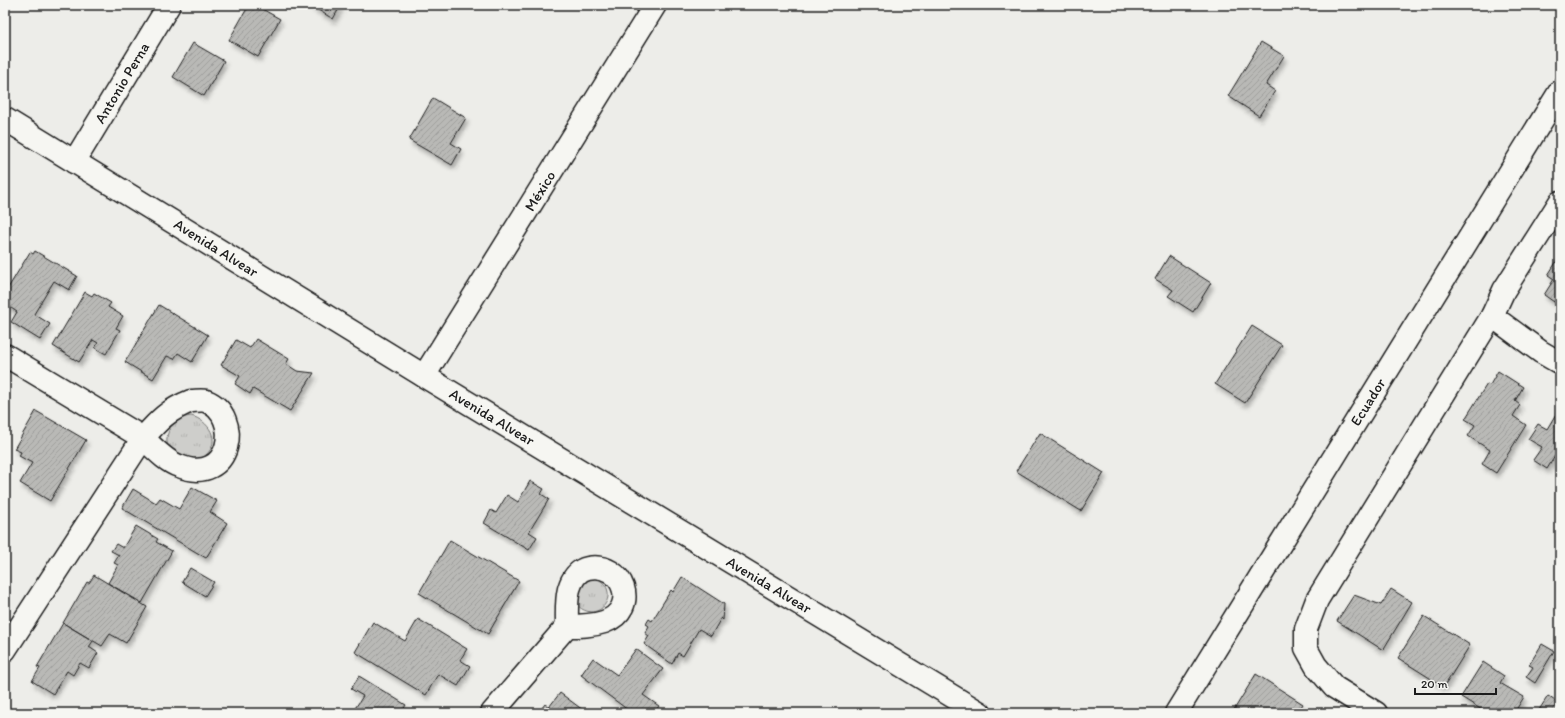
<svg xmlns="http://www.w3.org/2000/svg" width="1565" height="718" font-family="Itim,sans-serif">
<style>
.grass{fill:url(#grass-tufts);stroke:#757574}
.building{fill:url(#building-hatch);stroke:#1c1c1c;filter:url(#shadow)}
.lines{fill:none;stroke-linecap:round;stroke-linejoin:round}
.street-casing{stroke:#1c1c1c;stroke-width:25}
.street{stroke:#f6f6f2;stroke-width:22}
.labels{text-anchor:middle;stroke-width:3;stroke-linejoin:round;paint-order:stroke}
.street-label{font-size:15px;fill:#1c1c1c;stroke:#f6f6f2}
</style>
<defs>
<pattern id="grass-tufts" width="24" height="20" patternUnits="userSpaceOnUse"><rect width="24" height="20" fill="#cececb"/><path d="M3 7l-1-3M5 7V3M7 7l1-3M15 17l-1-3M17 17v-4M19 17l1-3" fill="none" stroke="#b0b0ae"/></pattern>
<pattern id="building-hatch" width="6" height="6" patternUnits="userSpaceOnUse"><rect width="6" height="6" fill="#b9b9b6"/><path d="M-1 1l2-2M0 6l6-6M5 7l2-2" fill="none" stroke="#9e9e9c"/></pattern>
<filter id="shadow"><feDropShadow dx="2.5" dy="4.5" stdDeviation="2" flood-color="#0004"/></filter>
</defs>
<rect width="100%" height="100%" fill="#edede9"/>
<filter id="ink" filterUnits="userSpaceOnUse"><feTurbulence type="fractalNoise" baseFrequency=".025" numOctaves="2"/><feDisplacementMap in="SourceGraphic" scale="8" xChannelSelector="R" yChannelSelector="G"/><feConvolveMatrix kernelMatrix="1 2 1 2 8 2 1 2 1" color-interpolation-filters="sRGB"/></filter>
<g filter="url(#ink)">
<g class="grass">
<path d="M191 416C208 420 222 440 206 455 202 459 195 460 189 462 183 458 175 454 170 449 163 441 169 426 176 421 181 417 186 417 191 416Z"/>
<path d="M593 577C625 587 600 629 576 604L577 583Z"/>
</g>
<g class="building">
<polygon points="249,5 255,5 280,19 258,57 229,40"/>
<polygon points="310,5 341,5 333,19"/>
<polygon points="1261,42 1284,56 1266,85 1275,91 1259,116 1228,96"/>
<polygon points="193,43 224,61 204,96 173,77"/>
<polygon points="433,98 466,118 451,143 461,149 452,165 409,140"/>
<polygon points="35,251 77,276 69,290 54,281 34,314 50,324 40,340 11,322 17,312 5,304 5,293 30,252 33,254"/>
<polygon points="1169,256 1211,283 1193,312 1168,296 1173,290 1155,279"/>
<polygon points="1560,256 1560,306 1544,295 1554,279 1548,275"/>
<polygon points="85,292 92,296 94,293 111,303 108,307 123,316 116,328 120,330 106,354 95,348 98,343 93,340 79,362 53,346"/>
<polygon points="159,305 208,335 192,362 178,353 174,359 167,356 153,379 125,362"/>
<polygon points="1252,326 1282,345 1245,403 1215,384"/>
<polygon points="256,339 289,359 286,364 297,371 314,373 290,411 253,389 250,394 235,384 240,376 221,365 236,340 250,348"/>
<polygon points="1498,371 1523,387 1515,401 1520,405 1513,416 1526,425 1496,473 1482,464 1490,450 1468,436 1475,425 1465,419 1487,384 1490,385"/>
<polygon points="1560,407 1560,459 1555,456 1547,469 1533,460 1542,447 1528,439 1538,424 1547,429"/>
<polygon points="36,411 86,440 50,501 20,483 32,463 19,456 21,452 14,449"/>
<polygon points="1040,433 1104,473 1081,511 1016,471"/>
<polygon points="530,481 544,489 541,494 549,499 529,532 537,537 529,550 484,523 491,510 496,513 507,495 518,502"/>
<polygon points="192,487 217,501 210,512 227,523 206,558 122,508 133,489 156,503 160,498 179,509"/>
<polygon points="136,526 158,539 156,542 172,551 142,603 108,583 118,565 114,563 119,555 111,551 116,544 123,548"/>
<polygon points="450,540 519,581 488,634 419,593"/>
<polygon points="190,568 214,582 205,596 182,582"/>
<polygon points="94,575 147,607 126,643 110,634 102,646 63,623 87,582 89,583"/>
<polygon points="682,577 724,604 723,620 721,618 711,636 699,629 683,656 678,653 672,664 644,644 649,636 645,633 649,626 646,624 649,619 652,621 671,590 673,592"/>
<polygon points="1391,589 1412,602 1383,650 1337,621 1354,595 1381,605"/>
<polygon points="1424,616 1470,645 1444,687 1398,658"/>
<polygon points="418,619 467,649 460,660 470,666 458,686 438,674 426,695 355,652 373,622 405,641"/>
<polygon points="63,623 93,641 89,647 98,653 89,668 80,663 73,675 67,671 53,694 32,681 40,668 37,667"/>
<polygon points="1542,644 1554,651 1535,683 1526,677 1533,667 1529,665"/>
<polygon points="636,649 663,669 643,695 659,706 654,713 632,713 581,675 593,658 617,675"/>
<polygon points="1483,662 1504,676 1500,683 1524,697 1514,713 1487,713 1461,697"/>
<polygon points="1256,674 1303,704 1297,713 1232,713"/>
<polygon points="359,676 406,705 401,713 352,713 363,696 351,689"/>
<polygon points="1560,692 1560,713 1537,713 1548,696 1555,701"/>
<polygon points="560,693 587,713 538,713 545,704 549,707"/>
</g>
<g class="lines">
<defs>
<g id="street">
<polyline points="5,119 424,376 980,713"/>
<polyline points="74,162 169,5"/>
<polyline points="1492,316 1541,352 1560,363"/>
<polyline points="5,355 143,438 5,650"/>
<polyline points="424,376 655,5"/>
<path d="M191 401C195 401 202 400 206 401 243 415 232 487 179 466 165 461 154 448 143 438 159 420 168 410 191 401Z"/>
<path d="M492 713 567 626C567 614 566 601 569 589 572 579 578 570 588 568 623 561 641 609 604 622 592 626 580 626 567 626"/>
<polyline points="1176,713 1560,91"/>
<polyline points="1376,713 1334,687 1316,666 1306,648 1306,629 1317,600 1492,316 1504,290 1560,202"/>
</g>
</defs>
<use href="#street" class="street-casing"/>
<use href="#street" class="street"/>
</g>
</g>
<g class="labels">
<g class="street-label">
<text transform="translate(122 83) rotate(-59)" y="5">Antonio Perna</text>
<text transform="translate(540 191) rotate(-58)" y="5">México</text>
<text transform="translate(216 248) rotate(32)" y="5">Avenida Alvear</text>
<text transform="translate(1368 402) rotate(-58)" y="5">Ecuador</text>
<text transform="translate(492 417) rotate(31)" y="5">Avenida Alvear</text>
<text transform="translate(769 585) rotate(31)" y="5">Avenida Alvear</text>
</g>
</g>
<rect width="1565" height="718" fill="none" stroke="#f6f6f2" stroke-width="20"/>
<rect x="10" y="10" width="1545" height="698" fill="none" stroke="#1c1c1c" stroke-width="1.5" filter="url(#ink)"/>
<path d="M1415 688v6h81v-6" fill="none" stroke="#1c1c1c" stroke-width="2"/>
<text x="1421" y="688" font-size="12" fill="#1c1c1c" stroke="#f6f6f2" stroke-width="3" paint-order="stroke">20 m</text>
</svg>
